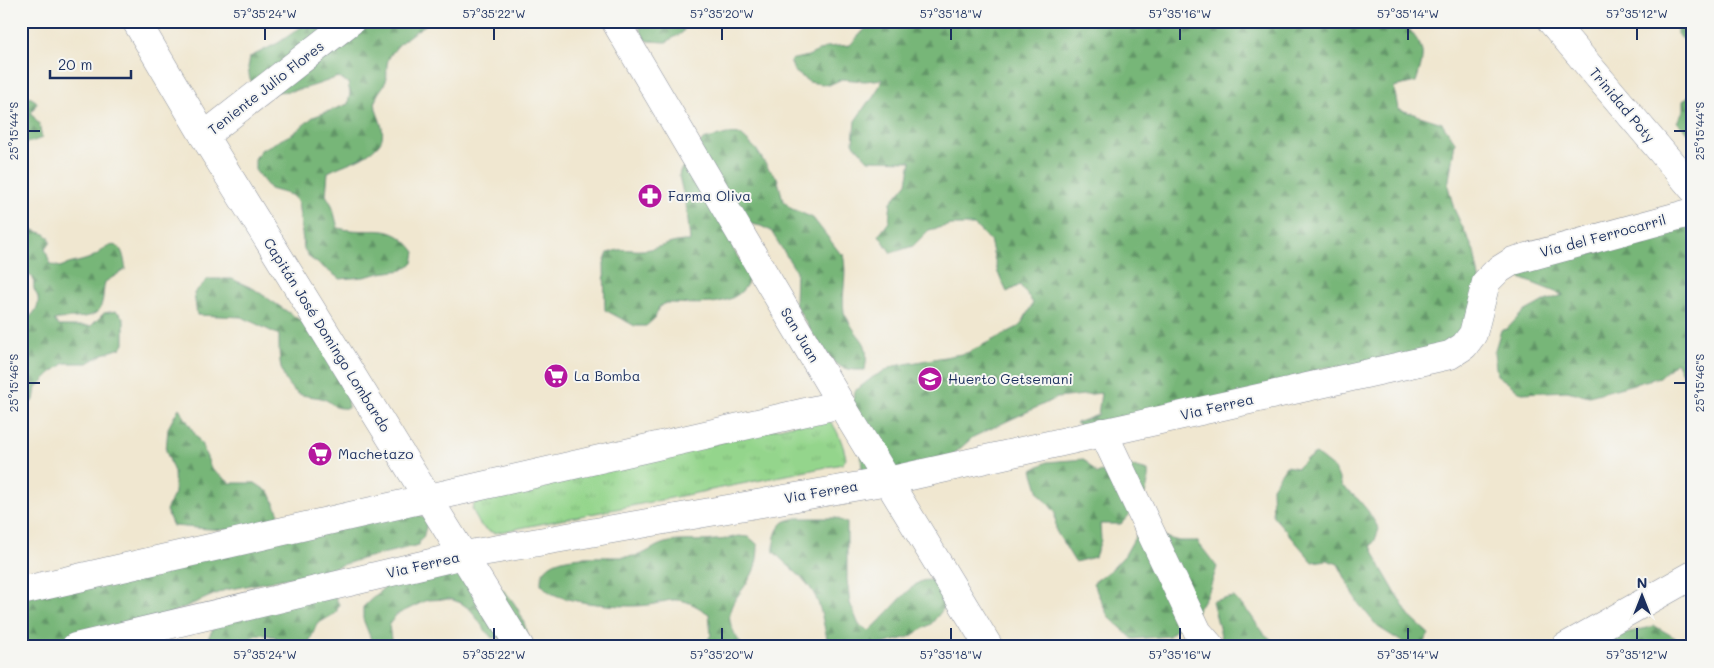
<svg xmlns="http://www.w3.org/2000/svg" width="1714" height="668" font-family="Mali,sans-serif">
<style>
.grass{fill:url(#grass-tufts);stroke:#588275}
.forest{fill:url(#forest-firs);stroke:#49726b}
.lines{fill:none;stroke-linecap:round;stroke-linejoin:round}
.minor-casing{stroke:#868b97;stroke-width:29}
.tertiary-casing{stroke:#868b97;stroke-width:29}
.minor{stroke:#fff;stroke-width:28}
.tertiary{stroke:#fff;stroke-width:28}
.ticks{fill:none;stroke:#1b2f5e;stroke-width:2}
.labels{text-anchor:middle;stroke-width:4;stroke-linejoin:round;paint-order:stroke}
.street-label{font-size:14px;fill:#1b2f5e;stroke:#f6f6f2}
.poi-label{font-size:14px;fill:#1b2f5e;stroke:#f6f6f2;text-anchor:start}
.neatline{fill:none;stroke:#1b2f5e;stroke-width:2}
.ticks-label{font-size:12px;text-anchor:middle;fill:#1b2f5e}
</style>
<defs>
<pattern id="grass-tufts" width="24" height="20" patternUnits="userSpaceOnUse" patternTransform="scale(1.25)"><rect width="24" height="20" fill="#94d58c"/><path d="M3 7l-1-3M5 7V3M7 7l1-3M15 17l-1-3M17 17v-4M19 17l1-3" fill="none" stroke="#7fb77b"/></pattern>
<pattern id="forest-firs" width="22" height="20" patternUnits="userSpaceOnUse" patternTransform="scale(1.25)"><rect width="22" height="20" fill="#77b678"/><path d="M5 1l3.5 6h-7zM16 11l3.5 6h-7z" fill="#619466"/></pattern>
</defs>
<rect width="100%" height="100%" fill="#f6f6f2"/>
<filter id="ink" filterUnits="userSpaceOnUse"><feTurbulence type="fractalNoise" baseFrequency=".02" numOctaves="2"/><feDisplacementMap in="SourceGraphic" scale="10" xChannelSelector="R" yChannelSelector="G"/><feConvolveMatrix kernelMatrix="1 2 1 2 8 2 1 2 1" color-interpolation-filters="sRGB"/></filter>
<filter id="wash" filterUnits="userSpaceOnUse"><feTurbulence type="fractalNoise" baseFrequency=".0096" numOctaves="4" result="noise"/><feDisplacementMap in="SourceGraphic" scale="20" xChannelSelector="R" yChannelSelector="G"/><feGaussianBlur stdDeviation="1.12" result="paint"/><feColorMatrix in="noise" values="0 0 0 0 0 0 0 0 0 0 0 0 0 0 0 0 0 1.4 0 .05"/><feComposite in="paint" operator="in"/></filter>
<g filter="url(#wash)">
<rect width="100%" height="100%" fill="#f0e7d0"/>
<path class="grass" d="M821 418C823 419 826 420 829 421 837 426 845 450 846 459L842 464 495 533C479 529 478 521 472 508L475 503 485 499Z"/>
<g class="forest">
<path d="M310 21H432C417 30 397 42 389 58 385 66 388 74 386 81 382 91 373 94 376 109 379 120 388 134 378 145 364 160 345 163 328 172L326 195 332 205 338 228C372 236 391 219 415 252L413 263 403 270 380 273 364 277 340 279 310 258 304 249 298 202 291 195 270 189 255 170V159L261 150 294 133 313 117 348 104 350 93 348 83 338 77C317 85 281 99 259 87 256 86 252 82 250 80L248 68 250 57 278 43Z"/>
<polygon points="637,21 689,21 682,33 666,42 649,41 644,39"/>
<path d="M868 21H1403C1424 49 1427 48 1416 82L1394 87 1398 109 1442 123 1455 142 1448 186 1454 209 1474 251 1485 311 1439 367H1326L1282 382 1096 436 1076 423 1098 415 1101 393 1057 398 973 437 954 454 922 486C905 496 880 488 863 481L859 434 850 411 855 391 873 377 894 366 967 353 1020 326 1033 303 1020 285 1007 292 998 273 990 240 974 225H951L929 230 913 246 891 253 879 235 889 222 891 202 907 183 911 161 868 160 853 143 855 121 868 102 873 99 883 79 865 81 842 79 829 85 809 82 794 71 790 60 808 56 827 47 850 45 866 28Z"/>
<polygon points="1677,21 1693,21 1693,48 1677,34"/>
<polygon points="1693,91 1693,138 1677,122 1683,111 1683,101"/>
<polygon points="28,96 36,101 37,103 31,113 39,124 42,138 31,142 25,143 21,152 21,98"/>
<path d="M727 134 741 135 756 149 768 168 777 177 783 200 790 208 813 218 840 253 843 254C848 275 841 293 844 312 844 315 848 318 849 322 862 344 870 340 865 370H854L843 368 834 362 812 333 795 304 796 271 771 231 761 226 738 221C730 241 729 245 742 263 745 266 748 269 749 273 750 278 748 283 745 287 731 309 689 303 666 303L659 307 655 318 646 326H635L605 310 604 263 608 253C624 247 627 251 643 250 659 249 672 240 690 241L687 210 679 176 680 171 703 140Z"/>
<polygon points="1690,215 1693,215 1693,382 1685,379 1676,362 1660,377 1589,396 1567,391 1522,393 1497,375 1494,353 1501,330 1507,329 1522,313 1542,302 1563,295 1520,278 1516,273 1530,265 1600,252"/>
<path d="M21 224C28 225 30 229 36 231 42 233 46 233 50 239V244L45 248 50 264 60 267C71 262 84 262 94 256 101 253 110 241 118 247 124 251 124 262 126 269L105 282C103 289 104 298 101 306 95 322 69 316 54 320L59 326H91L104 313 116 311 121 315 124 320V343L121 348 103 354 88 363H65L51 373 36 388 34 400 24 407 21 419V321C32 319 40 307 38 297 37 294 35 292 34 289 33 278 36 275 21 274Z"/>
<path d="M208 279H232L254 289 307 325 346 385 348 408C331 409 337 405 324 399 316 396 304 397 297 393 278 380 279 355 279 335L242 317 197 315 194 293Z"/>
<path d="M179 408 203 447 211 468 230 483H255L270 493 279 514C276 518 273 523 269 526 256 535 190 527 173 526L166 510 175 493 174 472 166 451 168 428Z"/>
<polygon points="1316,454 1335,469 1342,486 1358,499 1368,511 1379,529 1375,540 1371,546 1381,568 1409,616 1429,634 1423,644 1410,647 1378,627 1358,603 1338,564 1327,560 1313,562 1273,516 1272,487 1286,466 1297,468 1305,460"/>
<path d="M1084 459 1097 474 1122 464 1148 471C1150 497 1137 506 1121 524H1100L1101 540 1095 557 1075 562 1056 531 1055 512 1039 493 1032 470 1047 462Z"/>
<polygon points="388,498 428,520 423,538 420,540 419,545 361,559 320,572 225,590 112,638 58,647 34,646 21,642 21,589"/>
<path d="M797 518H836L847 523V580L850 603 859 625 869 631C882 621 911 584 922 581 928 579 937 581 943 581L952 597 945 607 931 624 909 637 871 647H819L827 638C823 623 821 605 813 592 804 577 786 565 774 552 773 542 775 529 784 522 787 520 793 519 797 518Z"/>
<polygon points="1139,530 1179,541 1197,541 1217,567 1209,591 1195,614 1169,636 1133,639 1108,616 1093,583 1113,568 1125,555"/>
<path d="M738 536 749 537 758 545C758 557 756 568 750 578 740 596 722 607 733 630 735 636 740 642 743 647H703L711 635 709 614C699 608 690 601 678 600 667 599 659 604 648 605 625 608 574 604 553 594 548 592 545 588 541 584 541 581 541 576 543 573 556 549 611 560 634 556 646 555 653 546 665 543 681 539 699 542 715 540 723 540 730 538 738 536Z"/>
<path d="M423 572C436 572 461 569 473 573 503 581 525 610 528 641L499 637 492 638 485 630 471 610 461 603 450 599 427 600 396 615 389 625 392 647H374L363 619V607L389 583Z"/>
<polygon points="335,597 339,604 336,613 317,624 307,647 276,647 276,637 259,634 231,647 207,640 222,612"/>
<polygon points="1234,597 1250,614 1262,632 1277,644 1307,647 1222,647 1223,643 1212,601"/>
<polygon points="1655,626 1686,644 1688,647 1583,647 1618,635"/>
</g>
</g>
<g filter="url(#ink)">
<g class="lines">
<defs>
<g id="minor">
<polyline points="615,21 841,404 989,647"/>
<polyline points="1551,21 1693,189"/>
<polyline points="204,136 351,21"/>
<polyline points="1103,432 1198,632 1211,647"/>
<polyline points="21,591 841,404"/>
<polyline points="75,647 464,555 888,481 1450,355 1464,346 1473,334 1486,282 1497,271 1513,261 1693,212"/>
<polyline points="1565,647 1693,575"/>
</g>
<polyline id="tertiary" points="136,21 204,136 520,647"/>
</defs>
<use href="#minor" class="minor-casing"/>
<use href="#tertiary" class="tertiary-casing"/>
<use href="#minor" class="minor"/>
<use href="#tertiary" class="tertiary"/>
</g>
</g>
<path class="ticks" d="M265 28V40M494 28V40M722 28V40M951 28V40M1180 28V40M1408 28V40M1637 28V40M28 131H40M1674 131H1686M28 383H40M1674 383H1686M265 628V640M494 628V640M722 628V640M951 628V640M1180 628V640M1408 628V640M1637 628V640"/>
<defs>
<symbol id="pharmacy-disc" viewBox="-11 -11 22 22"><circle r="9.5" fill="#b5179e" stroke="#f6f6f2"/><path d="M-2-6h4v4h4v4h-4v4h-4v-4h-4v-4h4Z" fill="#fff"/></symbol>
<symbol id="supermarket-disc" viewBox="-11 -11 22 22"><circle r="9.5" fill="#b5179e" stroke="#f6f6f2"/><path d="M-6-5.5h2.5l.6 2H6L4.5 2H-2.5L-4.4-4H-6ZM-1.5 3.2a1.3 1.3 0 1 0 .1 0ZM3 3.2a1.3 1.3 0 1 0 .1 0Z" fill="#fff"/></symbol>
<symbol id="school-disc" viewBox="-11 -11 22 22"><circle r="9.5" fill="#b5179e" stroke="#f6f6f2"/><path d="M0-5L7-2L0 1L-7-2ZM-4 1L0 2.5L4 1V4Q0 6-4 4Z" fill="#fff"/></symbol>
</defs>
<g fill-rule="evenodd">
<use href="#pharmacy-disc" x="636" y="182" width="28" height="28"/>
<use href="#supermarket-disc" x="542" y="362" width="28" height="28"/>
<use href="#school-disc" x="916" y="365" width="28" height="28"/>
<use href="#supermarket-disc" x="306" y="440" width="28" height="28"/>
</g>
<g class="labels">
<g class="street-label">
<text transform="translate(266 88) rotate(-38)" y="5">Teniente Julio Flores</text>
<text transform="translate(1622 105) rotate(50)" y="5">Trinidad Poty</text>
<text transform="translate(1603 236) rotate(-15)" y="5">Vía del Ferrocarril</text>
<text transform="translate(327 335) rotate(58)" y="5">Capitán José Domingo Lombardo</text>
<text transform="translate(800 335) rotate(59)" y="5">San Juan</text>
<text transform="translate(1217 407) rotate(-13)" y="5">Via Ferrea</text>
<text transform="translate(821 492) rotate(-10)" y="5">Via Ferrea</text>
<text transform="translate(423 565) rotate(-13)" y="5">Via Ferrea</text>
</g>
<g class="poi-label">
<text x="668" y="201">Farma Oliva</text>
<text x="574" y="381">La Bomba</text>
<text x="948" y="384">Huerto Getsemani</text>
<text x="338" y="459">Machetazo</text>
</g>
</g>
<rect width="1714" height="668" fill="none" stroke="#f6f6f2" stroke-width="55"/>
<g transform="translate(1642 596)" stroke="#f6f6f2" stroke-width="4" paint-order="stroke">
<path d="M0-4L9 19L0 12L-9 19Z" fill="#1b2f5e"/>
<text y="-8" font-size="14" font-weight="bold" text-anchor="middle" fill="#1b2f5e">N</text>
</g>
<path d="M50 70v8h81v-8" fill="none" stroke="#1b2f5e" stroke-width="2.5"/>
<text x="58" y="70" font-size="15" fill="#1b2f5e" stroke="#f6f6f2" stroke-width="4" paint-order="stroke">20 m</text>
<rect x="28" y="28" width="1658" height="612" class="neatline"/>
<g class="ticks-label">
<text x="265" y="18">57°35'24"W</text>
<text x="494" y="18">57°35'22"W</text>
<text x="722" y="18">57°35'20"W</text>
<text x="951" y="18">57°35'18"W</text>
<text x="1180" y="18">57°35'16"W</text>
<text x="1408" y="18">57°35'14"W</text>
<text x="1637" y="18">57°35'12"W</text>
<text transform="translate(14 131) rotate(-90)" y="4">25°15'44"S</text>
<text transform="translate(1700 131) rotate(-90)" y="4">25°15'44"S</text>
<text transform="translate(14 383) rotate(-90)" y="4">25°15'46"S</text>
<text transform="translate(1700 383) rotate(-90)" y="4">25°15'46"S</text>
<text x="265" y="659">57°35'24"W</text>
<text x="494" y="659">57°35'22"W</text>
<text x="722" y="659">57°35'20"W</text>
<text x="951" y="659">57°35'18"W</text>
<text x="1180" y="659">57°35'16"W</text>
<text x="1408" y="659">57°35'14"W</text>
<text x="1637" y="659">57°35'12"W</text>
</g>
</svg>
